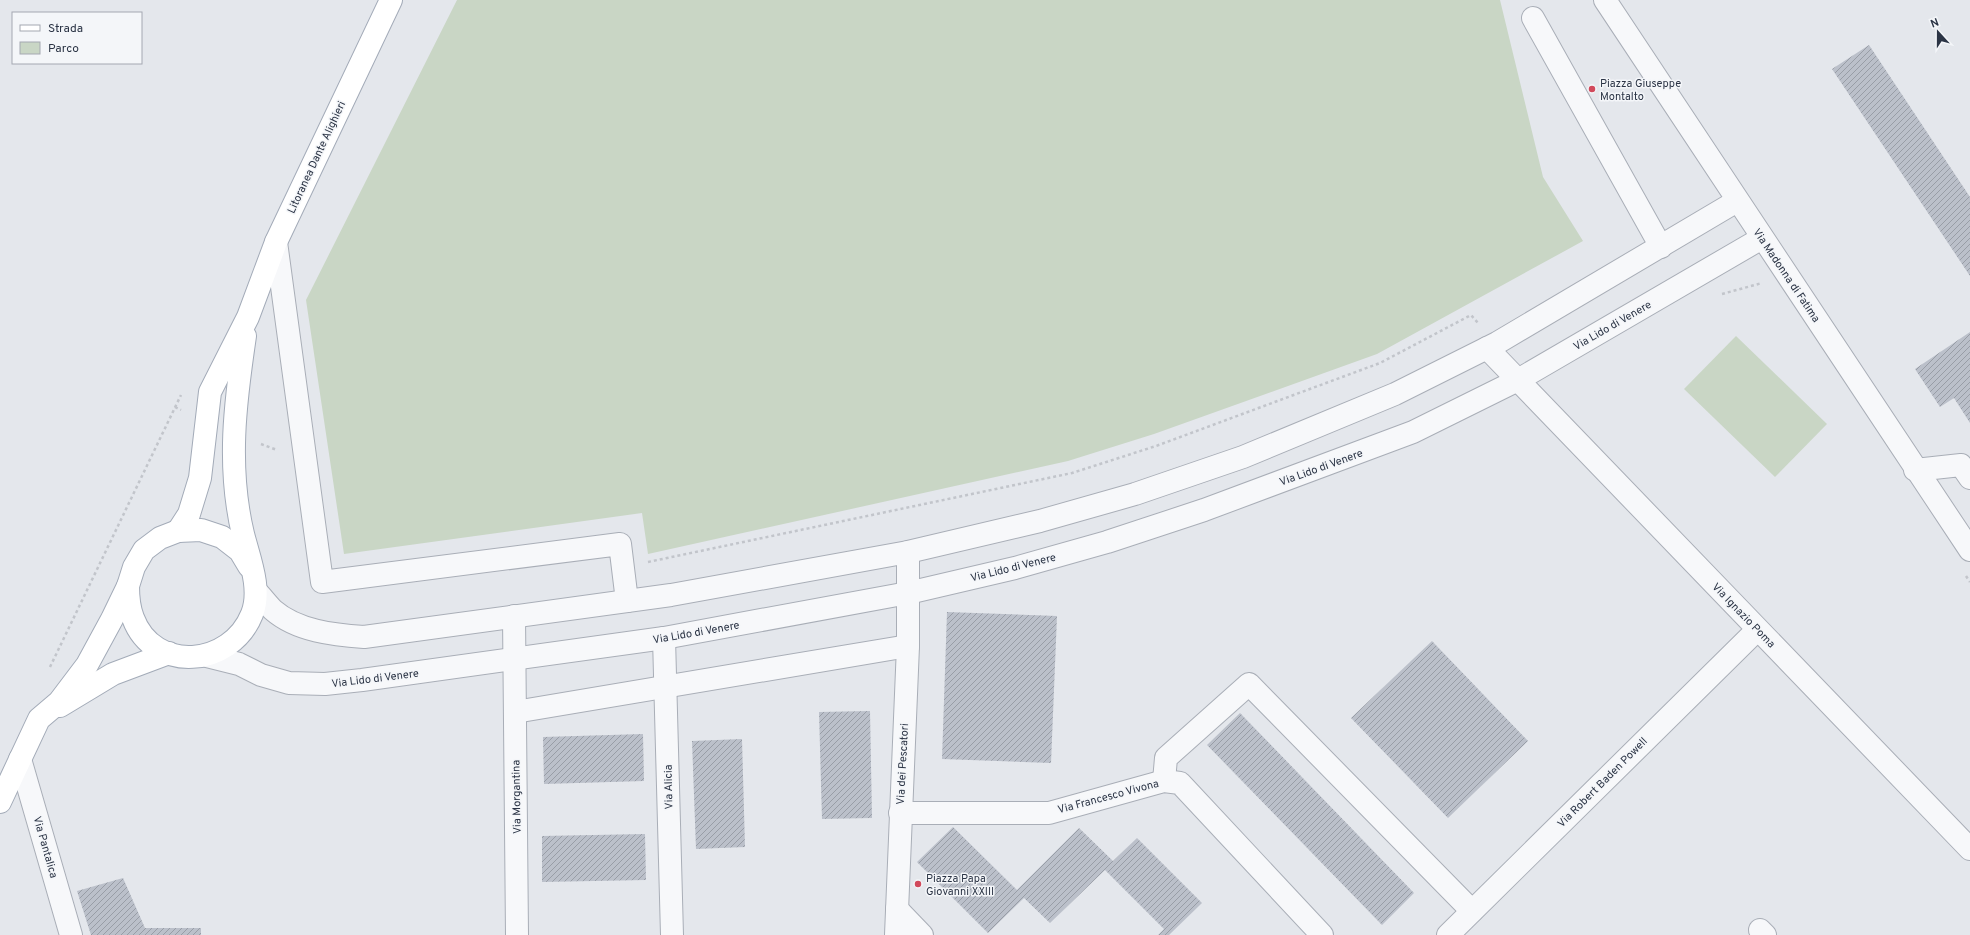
<svg xmlns="http://www.w3.org/2000/svg" width="1970" height="935" font-family="Overpass,sans-serif">
<style>
.park{fill:#c9d6c5}
.building{fill:url(#building-hatch)}
.lines{fill:none;stroke-linecap:round;stroke-linejoin:round}
.minor-casing{stroke:#a9aeb7;stroke-width:24}
.major-casing{stroke:#a3abb8;stroke-width:24}
.path{stroke:#c2c5cb;stroke-width:2.5;stroke-dasharray:3 3;stroke-linecap:butt}
.minor{stroke:#f7f8fa;stroke-width:22}
.major{stroke:#fff;stroke-width:22}
.poi-dot{fill:#d1495b;stroke:#f4f6f9;stroke-width:1.5}
.labels{text-anchor:middle;stroke-width:3;stroke-linejoin:round;paint-order:stroke}
.poi-label{font-size:11px;fill:#2b3445;stroke:#f4f6f9;text-anchor:start}
.street-label{font-size:11px;fill:#2b3445;stroke:#f4f6f9}
</style>
<defs>
<pattern id="building-hatch" width="6" height="6" patternUnits="userSpaceOnUse"><rect width="6" height="6" fill="#bbc0ca"/><path d="M-1 1l2-2M0 6l6-6M5 7l2-2" fill="none" stroke="#989da6"/></pattern>
</defs>
<rect width="100%" height="100%" fill="#e4e7ec"/>
<g class="park">
<polygon points="457,0 1500,0 1543,177 1583,241 1377,354 1154,434 1068,461 648,554 642,513 344,554 306,300"/>
<polygon points="1736,336 1827,424 1775,477 1684,389"/>
</g>
<g class="building">
<polygon points="1869,45 1970,197 1970,276 1832,69"/>
<polygon points="1970,332 1970,423 1954,398 1940,407 1915,369"/>
<polygon points="947,612 1057,616 1051,763 942,759"/>
<polygon points="1432,641 1528,741 1448,818 1351,718"/>
<polygon points="870,711 872,818 822,819 819,712"/>
<polygon points="1240,713 1414,893 1382,925 1207,745"/>
<polygon points="643,734 644,781 544,784 543,737"/>
<polygon points="742,739 745,847 696,849 692,741"/>
<polygon points="953,827 1017,890 1079,828 1113,861 1137,838 1202,903 1169,935 1158,935 1164,929 1105,870 1050,923 1024,898 988,933 917,862"/>
<polygon points="645,834 646,880 542,882 542,836"/>
<polygon points="123,878 145,928 201,928 201,935 91,935 77,891"/>
</g>
<g class="lines">
<defs>
<g id="minor">
<polyline points="1605,0 1970,550"/>
<polyline points="1533,18 1661,247"/>
<polyline points="276,242 322,582 620,544 627,601"/>
<polyline points="1487,348 1970,849"/>
<polyline points="1915,470 1961,465 1970,478"/>
<path d="M256 591C262 597 267 604 273 610 297 631 334 635 364 637L671 595 908 552 1040 521 1135 494 1243 457 1395 394 1497 343 1737 201"/>
<polyline points="514,616 517,935"/>
<polyline points="664,638 672,935"/>
<polyline points="207,656 239,664 261,675 289,683 325,684 362,680 664,638 908,593 1015,568 1107,542 1204,510 1413,432 1518,380 1762,238"/>
<polyline points="515,712 908,646"/>
<polyline points="20,759 71,935"/>
<polyline points="1164,781 1166,758 1249,684 1472,911"/>
<polyline points="900,813 1049,813 1164,781 1180,783 1322,935"/>
<polyline points="897,909 922,935"/>
<polyline points="1760,930 1765,935"/>
<polyline points="896,935 908,646 908,552"/>
<polyline points="1448,935 1757,630"/>
</g>
<g id="major">
<polyline points="178,531 189,514 200,478 210,392 248,317 276,242 391,0"/>
<path d="M128 586C128 597 129 608 133 618 154 674 231 667 252 614 262 589 249 558 243 534 227 467 235 403 245 336"/>
<polyline points="60,706 113,674 169,653"/>
<polyline points="0,802 39,719 59,702 87,665 112,619 128,586 134,567 144,550 160,538 178,531 201,530 222,537 240,551 249,566"/>
</g>
</defs>
<use href="#minor" class="minor-casing"/>
<use href="#major" class="major-casing"/>
<g class="path">
<polyline points="1722,294 1762,283"/>
<polyline points="175,407 181,410"/>
<polyline points="261,444 277,450"/>
<polyline points="648,562 1072,473 1156,446 1380,363 1471,315 1479,324"/>
<polyline points="1966,576 1970,582"/>
<polyline points="50,667 181,395"/>
</g>
<use href="#minor" class="minor"/>
<use href="#major" class="major"/>
</g>
<g class="poi-dot">
<circle cx="1592" cy="89" r="4"/>
<circle cx="918" cy="884" r="4"/>
</g>
<g class="labels">
<g class="poi-label">
<text x="1600" y="87">Piazza Giuseppe<tspan x="1600" dy="13">Montalto</tspan></text>
<text x="926" y="882">Piazza Papa<tspan x="926" dy="13">Giovanni XXIII</tspan></text>
</g>
<g class="street-label">
<text transform="translate(316 157) rotate(-65)" y="4">Litoranea Dante Alighieri</text>
<text transform="translate(1787 275) rotate(56)" y="4">Via Madonna di Fatima</text>
<text transform="translate(1612 325) rotate(-30)" y="4">Via Lido di Venere</text>
<text transform="translate(1321 467) rotate(-20)" y="4">Via Lido di Venere</text>
<text transform="translate(1013 567) rotate(-14)" y="4">Via Lido di Venere</text>
<text transform="translate(1744 615) rotate(46)" y="4">Via Ignazio Poma</text>
<text transform="translate(696 632) rotate(-10)" y="4">Via Lido di Venere</text>
<text transform="translate(375 678) rotate(-7)" y="4">Via Lido di Venere</text>
<text transform="translate(902 764) rotate(-87)" y="4">Via dei Pescatori</text>
<text transform="translate(1602 782) rotate(-45)" y="4">Via Robert Baden Powell</text>
<text transform="translate(668 787) rotate(-91)" y="4">Via Alicia</text>
<text transform="translate(1108 796) rotate(-15)" y="4">Via Francesco Vivona</text>
<text transform="translate(516 797) rotate(-91)" y="4">Via Morgantina</text>
<text transform="translate(46 847) rotate(74)" y="4">Via Pantalica</text>
</g>
</g>
<rect x="12" y="12" width="130" height="52" fill="#f4f6f9" stroke="#a4a8b1"/>
<rect x="20" y="25" width="20" height="6" fill="#ffffff" stroke="#a4a8b1"/>
<text x="48" y="32" font-size="12" fill="#2b3445">Strada</text>
<rect x="20" y="42" width="20" height="12" fill="#c9d6c5" stroke="#a4a8b1"/>
<text x="48" y="52" font-size="12" fill="#2b3445">Parco</text>
<g transform="translate(1938 32) rotate(339)" stroke="#f4f6f9" stroke-width="3" paint-order="stroke">
<path d="M0-3L7 15L0 10L-7 15Z" fill="#2b3445"/>
<text y="-6" font-size="11" font-weight="bold" text-anchor="middle" fill="#2b3445">N</text>
</g>
</svg>
